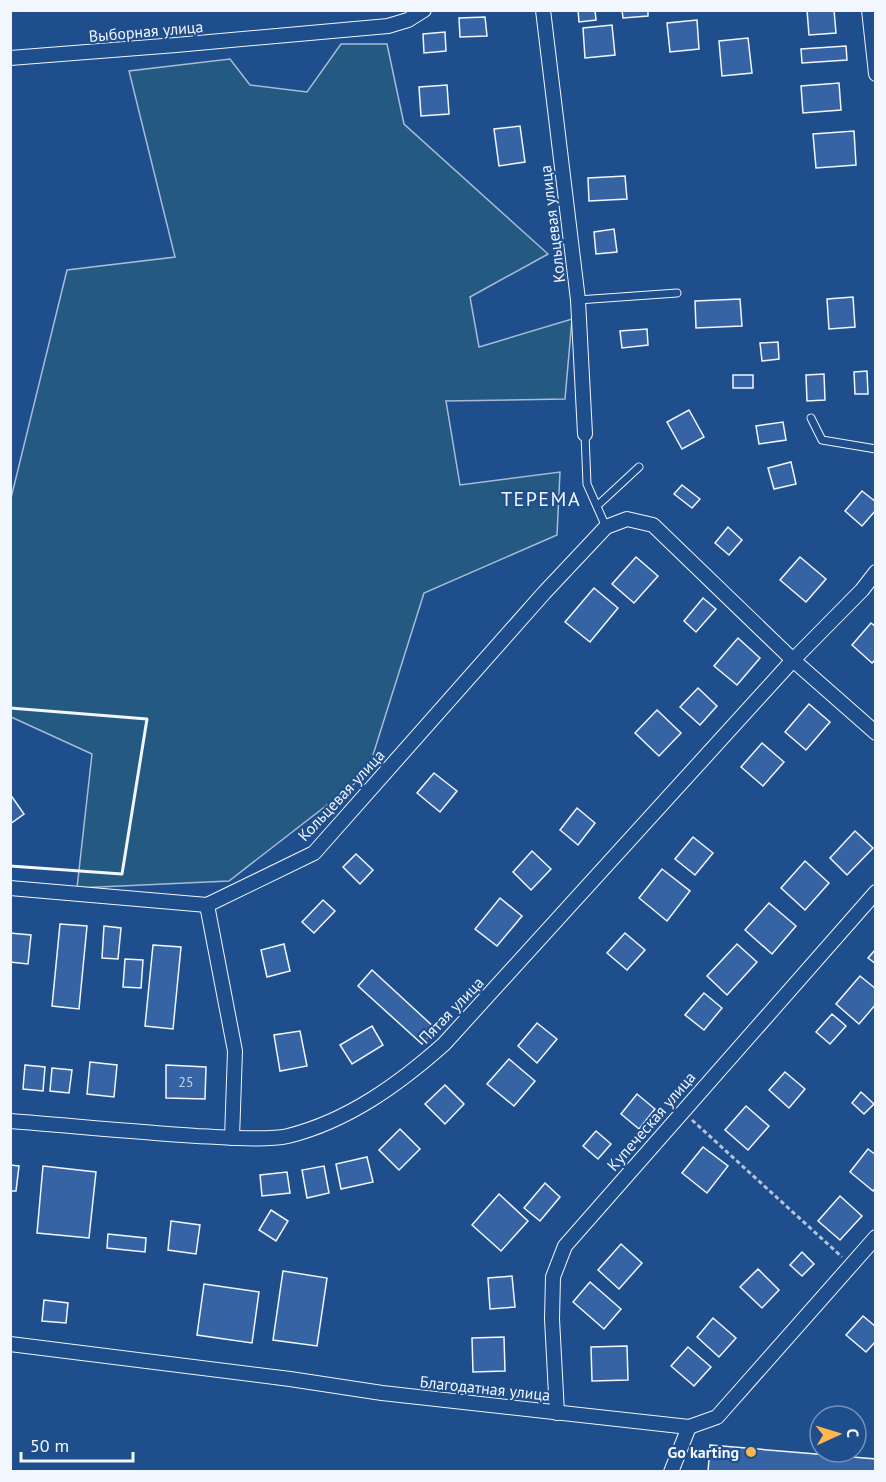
<svg xmlns="http://www.w3.org/2000/svg" width="886" height="1482" font-family="'PT Sans',sans-serif">
<style>
.green{fill:#245a82;stroke:#a8bbd7;stroke-width:1.5}
.building{fill:#3563a3;stroke:#f2f6ff;stroke-width:1.5}
.lines{fill:none;stroke-linecap:round;stroke-linejoin:round}
.service-casing{stroke:#f2f6ff;stroke-width:9}
.minor-casing{stroke:#f2f6ff;stroke-width:16}
.path{stroke:#b3c4dc;stroke-width:3;stroke-dasharray:4.5 3;stroke-linecap:butt}
.service{stroke:#1f4e8c;stroke-width:7}
.minor{stroke:#1f4e8c;stroke-width:14}
.wall{stroke:#f2f6ff;stroke-width:3}
.poi-dot{fill:#ffb74d;stroke:#1f4e8c;stroke-width:2}
.labels{text-anchor:middle;stroke-width:4.5;stroke-linejoin:round;paint-order:stroke}
.number-label{font-size:14px;fill:#c3d1e8}
.street-label{font-size:16px;fill:#f2f6ff;stroke:#1f4e8c}
.poi-label{font-size:16px;font-weight:bold;fill:#f2f6ff;stroke:#1f4e8c;text-anchor:end}
.quarter-label{font-size:20px;letter-spacing:1.5px;fill:#f2f6ff;stroke:#1f4e8c}
</style>
<rect width="100%" height="100%" fill="#1f4e8c"/>
<polygon class="green" points="341,44 387,44 404,124 548,254 470,297 479,347 572,319 565,399 446,401 460,485 560,472 557,535 424,593 367,774 229,881 77,888 92,754 11,717 11,498 67,270 175,257 129,71 230,59 250,85 307,92"/>
<g class="building">
<polygon points="578,10 595,10 596,20 579,22"/>
<polygon points="622,10 648,10 648,16 623,18"/>
<polygon points="807,10 834,10 836,33 809,35"/>
<polygon points="485,17 487,36 460,37 459,18"/>
<polygon points="697,20 699,49 670,52 667,23"/>
<polygon points="612,25 615,55 585,58 583,28"/>
<polygon points="445,32 446,51 424,53 423,34"/>
<polygon points="748,38 752,73 722,76 719,41"/>
<polygon points="846,46 847,60 802,63 801,49"/>
<polygon points="839,83 841,110 803,113 801,86"/>
<polygon points="447,85 449,114 421,116 419,87"/>
<polygon points="520,126 525,162 499,166 494,129"/>
<polygon points="854,131 856,165 816,168 813,134"/>
<polygon points="625,176 627,199 589,201 588,178"/>
<polygon points="614,229 617,252 596,254 594,232"/>
<polygon points="853,297 855,327 829,329 827,299"/>
<polygon points="740,299 742,326 696,328 695,301"/>
<polygon points="647,329 648,345 622,348 620,331"/>
<polygon points="778,342 779,359 762,361 760,343"/>
<polygon points="867,371 868,394 855,394 854,372"/>
<polygon points="824,374 825,400 807,401 806,375"/>
<rect x="733" y="375" width="20" height="13"/>
<polygon points="689,410 704,437 682,449 667,422"/>
<polygon points="783,422 786,440 759,444 756,426"/>
<polygon points="791,462 796,484 774,489 768,468"/>
<polygon points="682,485 700,499 692,508 674,494"/>
<polygon points="862,491 876,502 876,510 862,526 845,511"/>
<polygon points="728,527 742,540 729,555 715,543"/>
<polygon points="636,557 658,576 634,603 612,584"/>
<polygon points="800,557 826,579 806,602 780,580"/>
<polygon points="594,588 618,608 590,642 565,622"/>
<polygon points="703,598 716,609 696,632 684,621"/>
<polygon points="871,623 876,627 876,659 872,663 852,645"/>
<polygon points="738,638 760,658 737,685 714,666"/>
<polygon points="698,688 717,706 700,725 680,707"/>
<polygon points="809,704 830,722 806,750 785,732"/>
<polygon points="657,710 681,733 659,756 635,733"/>
<polygon points="762,743 784,762 763,786 741,767"/>
<polygon points="434,773 457,791 440,812 417,793"/>
<polygon points="10,794 24,814 10,824"/>
<polygon points="577,808 595,823 578,845 560,830"/>
<polygon points="855,831 873,848 847,875 830,858"/>
<polygon points="693,837 713,853 695,875 675,859"/>
<polygon points="532,851 551,869 531,890 513,872"/>
<polygon points="356,854 373,870 360,884 343,867"/>
<polygon points="805,861 829,883 805,910 781,888"/>
<polygon points="662,869 690,891 667,921 639,898"/>
<polygon points="500,898 522,916 497,946 475,929"/>
<polygon points="323,900 335,911 314,933 302,922"/>
<polygon points="769,903 796,926 772,954 745,930"/>
<polygon points="60,924 87,926 79,1009 52,1006"/>
<polygon points="104,926 121,928 118,959 102,958"/>
<polygon points="10,933 31,935 28,964 10,962"/>
<polygon points="625,933 645,950 627,970 607,953"/>
<polygon points="284,944 290,971 267,977 261,950"/>
<polygon points="737,944 757,962 727,995 707,976"/>
<polygon points="153,945 181,947 173,1029 145,1026"/>
<polygon points="876,949 876,964 868,958"/>
<polygon points="125,959 143,960 141,988 123,987"/>
<polygon points="372,970 436,1029 422,1044 358,986"/>
<polygon points="860,976 876,989 876,1004 859,1024 836,1004"/>
<polygon points="704,993 722,1008 704,1030 685,1015"/>
<polygon points="832,1014 846,1026 830,1044 816,1032"/>
<polygon points="537,1023 557,1039 537,1063 518,1046"/>
<polygon points="372,1026 383,1045 352,1064 340,1045"/>
<polygon points="300,1031 307,1066 280,1071 274,1035"/>
<polygon points="509,1059 535,1081 514,1106 487,1084"/>
<polygon points="90,1062 117,1065 114,1097 87,1094"/>
<polygon points="25,1065 45,1067 43,1091 23,1089"/>
<polygon points="166,1065 206,1067 205,1099 166,1098"/>
<polygon points="52,1068 72,1070 69,1093 50,1091"/>
<polygon points="785,1072 805,1089 789,1108 769,1090"/>
<polygon points="445,1085 464,1104 445,1124 425,1104"/>
<polygon points="861,1092 874,1104 864,1114 852,1103"/>
<polygon points="637,1094 655,1109 639,1129 621,1114"/>
<polygon points="746,1106 769,1126 748,1150 725,1130"/>
<polygon points="400,1129 420,1149 399,1170 379,1150"/>
<polygon points="596,1131 611,1144 598,1159 583,1146"/>
<polygon points="703,1147 728,1166 707,1193 682,1173"/>
<polygon points="868,1149 876,1155 876,1187 873,1191 850,1172"/>
<polygon points="367,1157 373,1182 341,1189 336,1164"/>
<polygon points="10,1165 19,1166 16,1191 10,1191"/>
<polygon points="43,1166 96,1172 89,1238 37,1233"/>
<polygon points="324,1166 329,1193 307,1198 302,1170"/>
<polygon points="287,1172 290,1193 262,1196 260,1175"/>
<polygon points="545,1183 560,1197 540,1221 524,1208"/>
<polygon points="499,1194 528,1221 501,1251 472,1225"/>
<polygon points="840,1196 862,1216 840,1240 818,1221"/>
<polygon points="271,1210 288,1221 276,1241 259,1230"/>
<polygon points="171,1221 200,1225 196,1254 168,1250"/>
<polygon points="108,1234 146,1238 145,1252 107,1248"/>
<polygon points="621,1244 642,1263 619,1289 598,1270"/>
<polygon points="802,1252 814,1264 802,1276 790,1265"/>
<polygon points="758,1269 779,1290 762,1308 740,1287"/>
<polygon points="283,1271 327,1278 317,1346 273,1340"/>
<polygon points="512,1276 515,1307 490,1309 488,1278"/>
<polygon points="590,1282 621,1309 604,1329 573,1302"/>
<polygon points="204,1284 259,1292 252,1343 197,1335"/>
<polygon points="44,1300 68,1303 66,1323 42,1321"/>
<polygon points="863,1316 876,1327 876,1341 866,1352 846,1335"/>
<polygon points="713,1318 736,1338 719,1357 697,1337"/>
<polygon points="504,1337 505,1371 473,1372 472,1338"/>
<polygon points="627,1346 628,1380 592,1381 591,1347"/>
<polygon points="688,1347 711,1367 694,1386 671,1366"/>
<polygon points="710,1445 876,1459 876,1472 708,1472"/>
</g>
<g class="lines">
<defs>
<g id="service">
<polyline points="578,300 677,293"/>
<polyline points="811,418 822,440 876,449"/>
<polyline points="585,434 587,484 606,527"/>
<polyline points="598,505 639,467"/>
</g>
<g id="minor">
<polyline points="543,10 578,300 585,434"/>
<polyline points="869,10 876,74"/>
<polyline points="10,58 176,45 388,26 408,20 424,10"/>
<polyline points="10,888 207,905 314,853 544,593 606,527 627,519 653,525 793,660 876,733"/>
<polyline points="207,905 235,1051 232,1138"/>
<path d="M10 1121C73 1126 135 1132 197 1136 222 1137 265 1141 288 1136 348 1121 399 1084 444 1044L793 660 862 590 876 572"/>
<polyline points="10,1344 290,1379 382,1393 689,1427 717,1417 876,1237"/>
<polyline points="557,1413 552,1319 553,1277 565,1246 876,892"/>
<polyline points="671,1472 689,1427"/>
</g>
</defs>
<use href="#service" class="service-casing"/>
<use href="#minor" class="minor-casing"/>
<polyline class="path" points="692,1120 842,1257"/>
<use href="#service" class="service"/>
<use href="#minor" class="minor"/>
<polyline class="wall" points="10,708 147,719 122,874 10,866"/>
</g>
<circle class="poi-dot" cx="751" cy="1452" r="6"/>
<g class="labels">
<g class="number-label">
<text x="186" y="1087">25</text>
</g>
<g class="street-label">
<text transform="translate(146 31) rotate(-5)" y="6">Выборная улица</text>
<text transform="translate(552 224) rotate(-97)" y="6">Кольцевая улица</text>
<text transform="translate(341 795) rotate(-47)" y="6">Кольцевая улица</text>
<text transform="translate(451 1010) rotate(-46)" y="6">Пятая улица</text>
<text transform="translate(651 1121) rotate(-49)" y="6">Купеческая улица</text>
<text transform="translate(485 1388) rotate(6)" y="6">Благодатная улица</text>
</g>
<g class="poi-label">
<text x="739" y="1458">Go karting</text>
</g>
<g class="quarter-label">
<text x="541" y="506">ТЕРЕМА</text>
</g>
</g>
<rect width="886" height="1482" fill="none" stroke="#f2f6ff" stroke-width="24"/>
<g transform="translate(838 1434) rotate(86)"><circle r="28" fill="#1f4e8c" stroke="#7391ba" stroke-width="1.5"/>
<path d="M0-4.5L10 22L0 15L-10 22Z" fill="#ffb74d"/>
<text y="-9" font-size="16" font-weight="bold" text-anchor="middle" fill="#f2f6ff">С</text>
</g>
<path d="M21 1452v9h112v-9" fill="none" stroke="#f2f6ff" stroke-width="3"/>
<text x="30" y="1452" font-size="18" fill="#f2f6ff" stroke="#1f4e8c" stroke-width="4.5" paint-order="stroke">50 m</text>
</svg>
